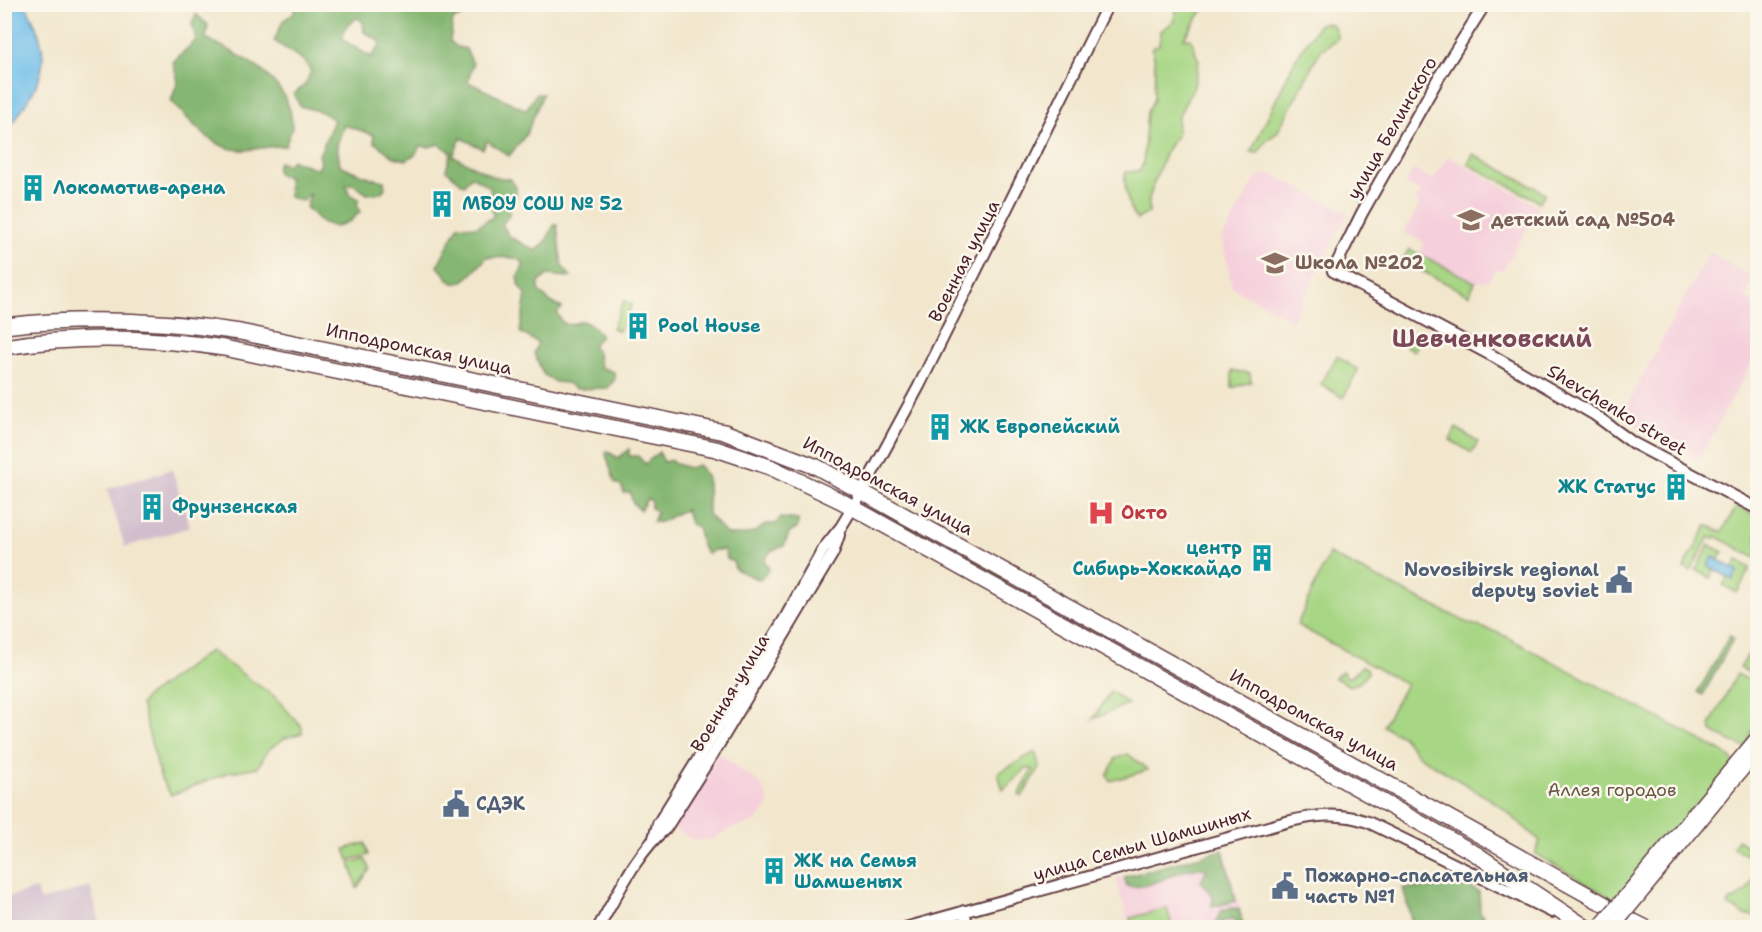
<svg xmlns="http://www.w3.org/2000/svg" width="1762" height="932" font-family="'Shantell Sans',sans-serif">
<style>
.built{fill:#f5cfdb}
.industrial{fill:#d1bdcc}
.green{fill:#a7d684;stroke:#787a58;stroke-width:1.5}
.forest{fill:#85b772;stroke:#686b4e;stroke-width:1.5;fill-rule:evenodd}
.water{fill:#6ebee9;stroke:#5c6e8a;stroke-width:1.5}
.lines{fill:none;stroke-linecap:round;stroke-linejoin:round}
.secondary-casing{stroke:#633d43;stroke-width:14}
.highway-casing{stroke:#633d43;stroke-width:18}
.secondary{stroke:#fff;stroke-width:10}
.highway{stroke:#fff;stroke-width:15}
.primary-bridge-casing{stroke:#633d43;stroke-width:15;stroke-linecap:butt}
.primary-bridge{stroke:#fff;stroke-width:12}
.labels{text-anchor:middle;stroke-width:5;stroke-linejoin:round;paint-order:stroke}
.street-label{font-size:18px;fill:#4a1f2b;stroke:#fbf7ec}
.culture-label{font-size:18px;font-weight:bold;fill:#0d838f;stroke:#fbf7ec;text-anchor:start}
.education-label{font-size:18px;font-weight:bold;fill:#785e54;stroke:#fbf7ec;text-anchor:start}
.health-label{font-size:18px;font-weight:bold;fill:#be3a42;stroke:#fbf7ec;text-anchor:start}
.service-label{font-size:18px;font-weight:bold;fill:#4e5e75;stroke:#fbf7ec;text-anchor:start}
.park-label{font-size:18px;fill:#665646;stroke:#fbf7ec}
.district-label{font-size:24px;font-weight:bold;fill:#7a4858;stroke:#fbf7ec}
</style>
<rect width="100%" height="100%" fill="#fbf7ec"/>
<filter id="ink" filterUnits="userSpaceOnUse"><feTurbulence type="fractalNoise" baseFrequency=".0167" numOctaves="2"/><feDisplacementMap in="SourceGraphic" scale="12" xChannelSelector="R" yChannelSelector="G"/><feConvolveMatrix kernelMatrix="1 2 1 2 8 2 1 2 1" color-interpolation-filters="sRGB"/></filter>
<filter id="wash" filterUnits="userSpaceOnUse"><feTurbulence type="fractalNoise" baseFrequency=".008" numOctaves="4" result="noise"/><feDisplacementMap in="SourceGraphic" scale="24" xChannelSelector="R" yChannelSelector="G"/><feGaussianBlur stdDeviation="1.35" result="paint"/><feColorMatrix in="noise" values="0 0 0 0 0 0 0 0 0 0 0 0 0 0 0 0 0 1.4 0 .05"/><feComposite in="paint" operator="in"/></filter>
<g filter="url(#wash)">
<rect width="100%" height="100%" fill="#f2e7cd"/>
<g class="built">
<polygon points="1448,156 1539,206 1504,269 1496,270 1488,281 1475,282 1421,254 1423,241 1403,233 1420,204 1415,201 1420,192 1405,184 1413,169 1433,180"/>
<polygon points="1270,173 1348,213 1292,320 1232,287 1222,238 1257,177"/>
<polygon points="1709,252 1753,278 1746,298 1757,305 1758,352 1699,459 1621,416"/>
<polygon points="719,753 761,785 769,803 765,811 754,823 731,828 711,840 693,840 672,828"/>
<polygon points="1224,849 1245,927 1129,927 1116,878"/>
</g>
<g class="industrial">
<polygon points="172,469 190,527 125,547 107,489"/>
<polygon points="90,886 101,927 5,927 5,898 36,889 40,901"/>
</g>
<g class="green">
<path d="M1178 5H1206L1184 38 1191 39C1195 46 1194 53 1199 60L1194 86 1178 117 1177 136 1168 147 1155 180 1149 199V213L1137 219C1129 212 1122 181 1126 172L1140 171 1143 164 1147 112 1154 99 1155 62 1152 47 1159 45 1161 31 1173 22Z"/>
<polygon points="1326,23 1333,25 1338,38 1321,50 1277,133 1266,141 1258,153 1251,152 1295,60 1319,24"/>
<polygon points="1473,154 1545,193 1540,202 1468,164"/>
<polygon points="1409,249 1475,282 1469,295 1402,261"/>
<polygon points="624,301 632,305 619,331 612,328"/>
<polygon points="1395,329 1419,343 1414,351 1391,337"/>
<polygon points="1337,356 1358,370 1343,398 1321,384"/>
<polygon points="1232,371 1250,373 1251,382 1232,388"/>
<polygon points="1456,428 1478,442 1472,453 1450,440"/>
<polygon points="872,504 1009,578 1005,585 870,509"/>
<polygon points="1737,506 1757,517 1757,559 1716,536 1714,539 1709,537 1691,571 1684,568 1707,525 1722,532"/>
<polygon points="1709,545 1723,552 1718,560 1713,557 1708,565 1714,569 1710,578 1696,570"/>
<polygon points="1329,554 1468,623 1499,633 1723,752 1743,769 1627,907 1535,854 1540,841 1499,805 1419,756 1402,736 1383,726 1406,684 1297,625"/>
<polygon points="1737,560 1750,568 1737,593 1723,585 1728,577 1733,580 1738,571 1733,568"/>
<polygon points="1751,650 1757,653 1757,677 1740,668"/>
<polygon points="210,651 275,697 302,727 302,733 285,738 268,750 258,767 230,772 171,795 161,779 141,704 146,697"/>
<polygon points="1362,666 1367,668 1368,673 1359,683 1350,686 1335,678 1342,671 1347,677 1351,677"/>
<polygon points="1737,674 1757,685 1757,718 1745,748 1712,732 1710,725"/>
<polygon points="1111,691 1128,704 1093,719"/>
<polygon points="1035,752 1040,767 1022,797 1019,795 1033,769 1026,769 1003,790 998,773"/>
<polygon points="1128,754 1148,770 1111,781 1107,776 1116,758"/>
<path d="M1737 839 1757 854V916L1745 915 1728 905 1729 901C1747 896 1762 877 1749 857 1744 852 1738 851 1733 848Z"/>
<polygon points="365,843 369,855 349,860 345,849"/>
<polygon points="365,859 370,869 357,888 350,863"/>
<polygon points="1167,908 1172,926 1132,927 1130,918"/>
</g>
<g class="forest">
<path d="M296 5H469V13L453 20 450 41 457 47 466 49 473 64 468 82 526 110 536 94H543L526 135 509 156 487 141 483 149 461 138 453 156 494 177 510 179 516 187V197L509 205V216L502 224 509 236 536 251 546 241 554 225H557L562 266 571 277 547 275 539 283V291L549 301 562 308 557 313 562 322 569 325 582 321 592 325 601 336 592 346 598 353 600 367 614 372 615 379 608 388 576 389 567 383 555 382 543 374 534 353 538 343 520 332 526 294 520 288 518 277 524 264C516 254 499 259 487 257 480 264 460 293 449 280 445 275 442 270 437 266L459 225 476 227 493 217 490 187 471 176 464 185 446 170 451 152 439 144 429 147 420 146 415 155 406 160 394 157 374 142V135L344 125 337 145 340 165C354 172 368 178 384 181L385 188 381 193 367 194 353 184 346 185 350 195 359 199 357 205 360 212 350 221 335 227 321 222 306 207 311 193 302 201 289 197 288 177 277 174V164L280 162 287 165 292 160 318 169 321 162 319 155 334 120 322 112 300 106 294 94 305 85 311 71 303 60 274 41 283 21 294 12ZM357 18 363 22 364 32 380 41 379 47 371 57 343 40 344 29Z"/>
<path d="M196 14 208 25 206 38C241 56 290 78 292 124 293 130 287 140 285 146 269 145 253 151 238 150 209 147 190 120 171 101L178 81 173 62 196 40 192 24Z"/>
<path d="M629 449V456H638L645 464 659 452 664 462 671 460 673 463 689 468 698 465C713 477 707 497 708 514L727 535H743L757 531 766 524H776L780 518 798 520V527L789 533 784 546 771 551 764 560 769 569 760 580 735 569 733 561 727 559 724 550H714L708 554C699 546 701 538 697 527L690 524 686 510C673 512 665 525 653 522L657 512 651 508V500L647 499 640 510 633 503 630 492 624 493 621 485 615 483 606 455 607 451 618 458Z"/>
<polygon points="1730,635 1733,639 1703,695 1698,692"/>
<path d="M1223 850 1236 901 1212 907 1213 896 1201 882 1207 869C1180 862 1156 892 1127 886L1124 877Z"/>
<polygon points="1450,877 1479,892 1480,912 1490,927 1413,927 1403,888 1439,888"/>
<polygon points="1232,908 1239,909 1244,927 1239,927 1234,920 1223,921 1219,927 1214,927 1221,911"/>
</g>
<g class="water">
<path d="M5 4 26 6C59 66 39 83 5 135Z"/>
<polygon points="1713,557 1738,571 1733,580 1708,566"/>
</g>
</g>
<g filter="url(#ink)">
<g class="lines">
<defs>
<g id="secondary">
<polyline points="1485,4 1439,77 1362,213 1333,271 1493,356 1595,415 1633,443 1758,509"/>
<polyline points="654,838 658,824 784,620 824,548 841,527 862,492 919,386 1108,4"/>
<polyline points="964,911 968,928"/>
<path d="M598 928C618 894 636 853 666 828L719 744 833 553 839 535"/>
<path d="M905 928 1286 822C1315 815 1340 812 1368 822L1552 912"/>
</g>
<g id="highway">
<path d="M4 326C84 317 161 320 240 332L724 432 817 467 1604 904"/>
<path d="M4 347C79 335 150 337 224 348L716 449 770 467 841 501 1476 854 1585 927"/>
<polyline points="1634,922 1646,928"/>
</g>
</defs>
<use href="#secondary" class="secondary-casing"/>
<use href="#highway" class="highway-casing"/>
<use href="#secondary" class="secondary"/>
<use href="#highway" class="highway"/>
<defs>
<g id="primary-bridge">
<polyline points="1598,928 1758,736"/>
<polyline points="1613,928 1758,751"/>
</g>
</defs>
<use href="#primary-bridge" class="primary-bridge-casing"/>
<use href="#primary-bridge" class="primary-bridge"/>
</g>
</g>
<defs>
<symbol id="building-bare" viewBox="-9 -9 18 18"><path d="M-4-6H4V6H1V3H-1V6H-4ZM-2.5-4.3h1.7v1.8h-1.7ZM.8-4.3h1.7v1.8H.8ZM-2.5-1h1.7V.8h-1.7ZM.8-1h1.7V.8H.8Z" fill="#0f9aa8" stroke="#fbf7ec" stroke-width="2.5" paint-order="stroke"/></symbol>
<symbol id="school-bare" viewBox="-9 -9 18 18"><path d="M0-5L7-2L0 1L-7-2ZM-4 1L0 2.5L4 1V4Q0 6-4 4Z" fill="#8d6e63" stroke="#fbf7ec" stroke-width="2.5" paint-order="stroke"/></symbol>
<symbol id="hospital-bare" viewBox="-9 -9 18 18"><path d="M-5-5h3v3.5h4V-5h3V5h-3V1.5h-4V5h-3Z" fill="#e0444e" stroke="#fbf7ec" stroke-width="2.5" paint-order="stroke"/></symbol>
<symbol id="civic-bare" viewBox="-9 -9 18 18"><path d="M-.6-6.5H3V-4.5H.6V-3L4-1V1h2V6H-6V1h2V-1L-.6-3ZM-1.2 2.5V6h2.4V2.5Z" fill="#5c6f8a" stroke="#fbf7ec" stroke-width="2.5" paint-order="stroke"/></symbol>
</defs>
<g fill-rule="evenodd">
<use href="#building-bare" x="14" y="169" width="38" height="38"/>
<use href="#building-bare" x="423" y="185" width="38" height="38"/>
<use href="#school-bare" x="1452" y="201" width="38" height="38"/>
<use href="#school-bare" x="1256" y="244" width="38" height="38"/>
<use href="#building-bare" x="619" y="307" width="38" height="38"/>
<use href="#building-bare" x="921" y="408" width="38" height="38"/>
<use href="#building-bare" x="1657" y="468" width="38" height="38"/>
<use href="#building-bare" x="133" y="488" width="38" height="38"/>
<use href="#hospital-bare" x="1082" y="494" width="38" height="38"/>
<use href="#building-bare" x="1243" y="539" width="38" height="38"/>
<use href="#civic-bare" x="1600" y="561" width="38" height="38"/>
<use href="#civic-bare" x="437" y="785" width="38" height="38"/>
<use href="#building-bare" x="755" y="852" width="38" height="38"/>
<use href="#civic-bare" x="1266" y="867" width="38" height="38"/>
</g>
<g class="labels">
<g class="street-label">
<text transform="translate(1392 128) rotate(-60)" y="6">улица Белинского</text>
<text transform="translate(964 261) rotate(-63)" y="6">Военная улица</text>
<text transform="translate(419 349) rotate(12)" y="6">Ипподромская улица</text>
<text transform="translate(1617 410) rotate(31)" y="6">Shevchenko street</text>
<text transform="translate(888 486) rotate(28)" y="6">Ипподромская улица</text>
<text transform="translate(730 693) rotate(-59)" y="6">Военная улица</text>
<text transform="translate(1314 720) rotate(29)" y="6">Ипподромская улица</text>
<text transform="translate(1142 844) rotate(-16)" y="6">улица Семьи Шамшиных</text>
</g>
<g class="culture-label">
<text x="53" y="194">Локомотив-арена</text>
<text x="462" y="210">МБОУ СОШ № 52</text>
<text x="658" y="332">Pool House</text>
<text x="960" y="433">ЖК Европейский</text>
<text x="1656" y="493" text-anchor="end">ЖК Статус</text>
<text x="172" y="513">Фрунзенская</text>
<text x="1242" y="554" text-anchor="end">центр<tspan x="1242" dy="21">Сибирь-Хоккайдо</tspan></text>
<text x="794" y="867">ЖК на Семья<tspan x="794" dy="21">Шамшеных</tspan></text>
</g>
<g class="education-label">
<text x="1491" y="226">детский сад №504</text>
<text x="1295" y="269">Школа №202</text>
</g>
<g class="health-label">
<text x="1121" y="519">Окто</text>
</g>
<g class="service-label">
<text x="1599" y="576" text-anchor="end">Novosibirsk regional<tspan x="1599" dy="21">deputy soviet</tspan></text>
<text x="476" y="810">СДЭК</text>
<text x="1305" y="882">Пожарно-спасательная<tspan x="1305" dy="21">часть №1</tspan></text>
</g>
<g class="park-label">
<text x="1612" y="796">Аллея городов</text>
</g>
<g class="district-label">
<text x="1492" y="347">Шевченковский</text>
</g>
</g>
<rect width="1762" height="932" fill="none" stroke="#fbf7ec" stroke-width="24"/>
</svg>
